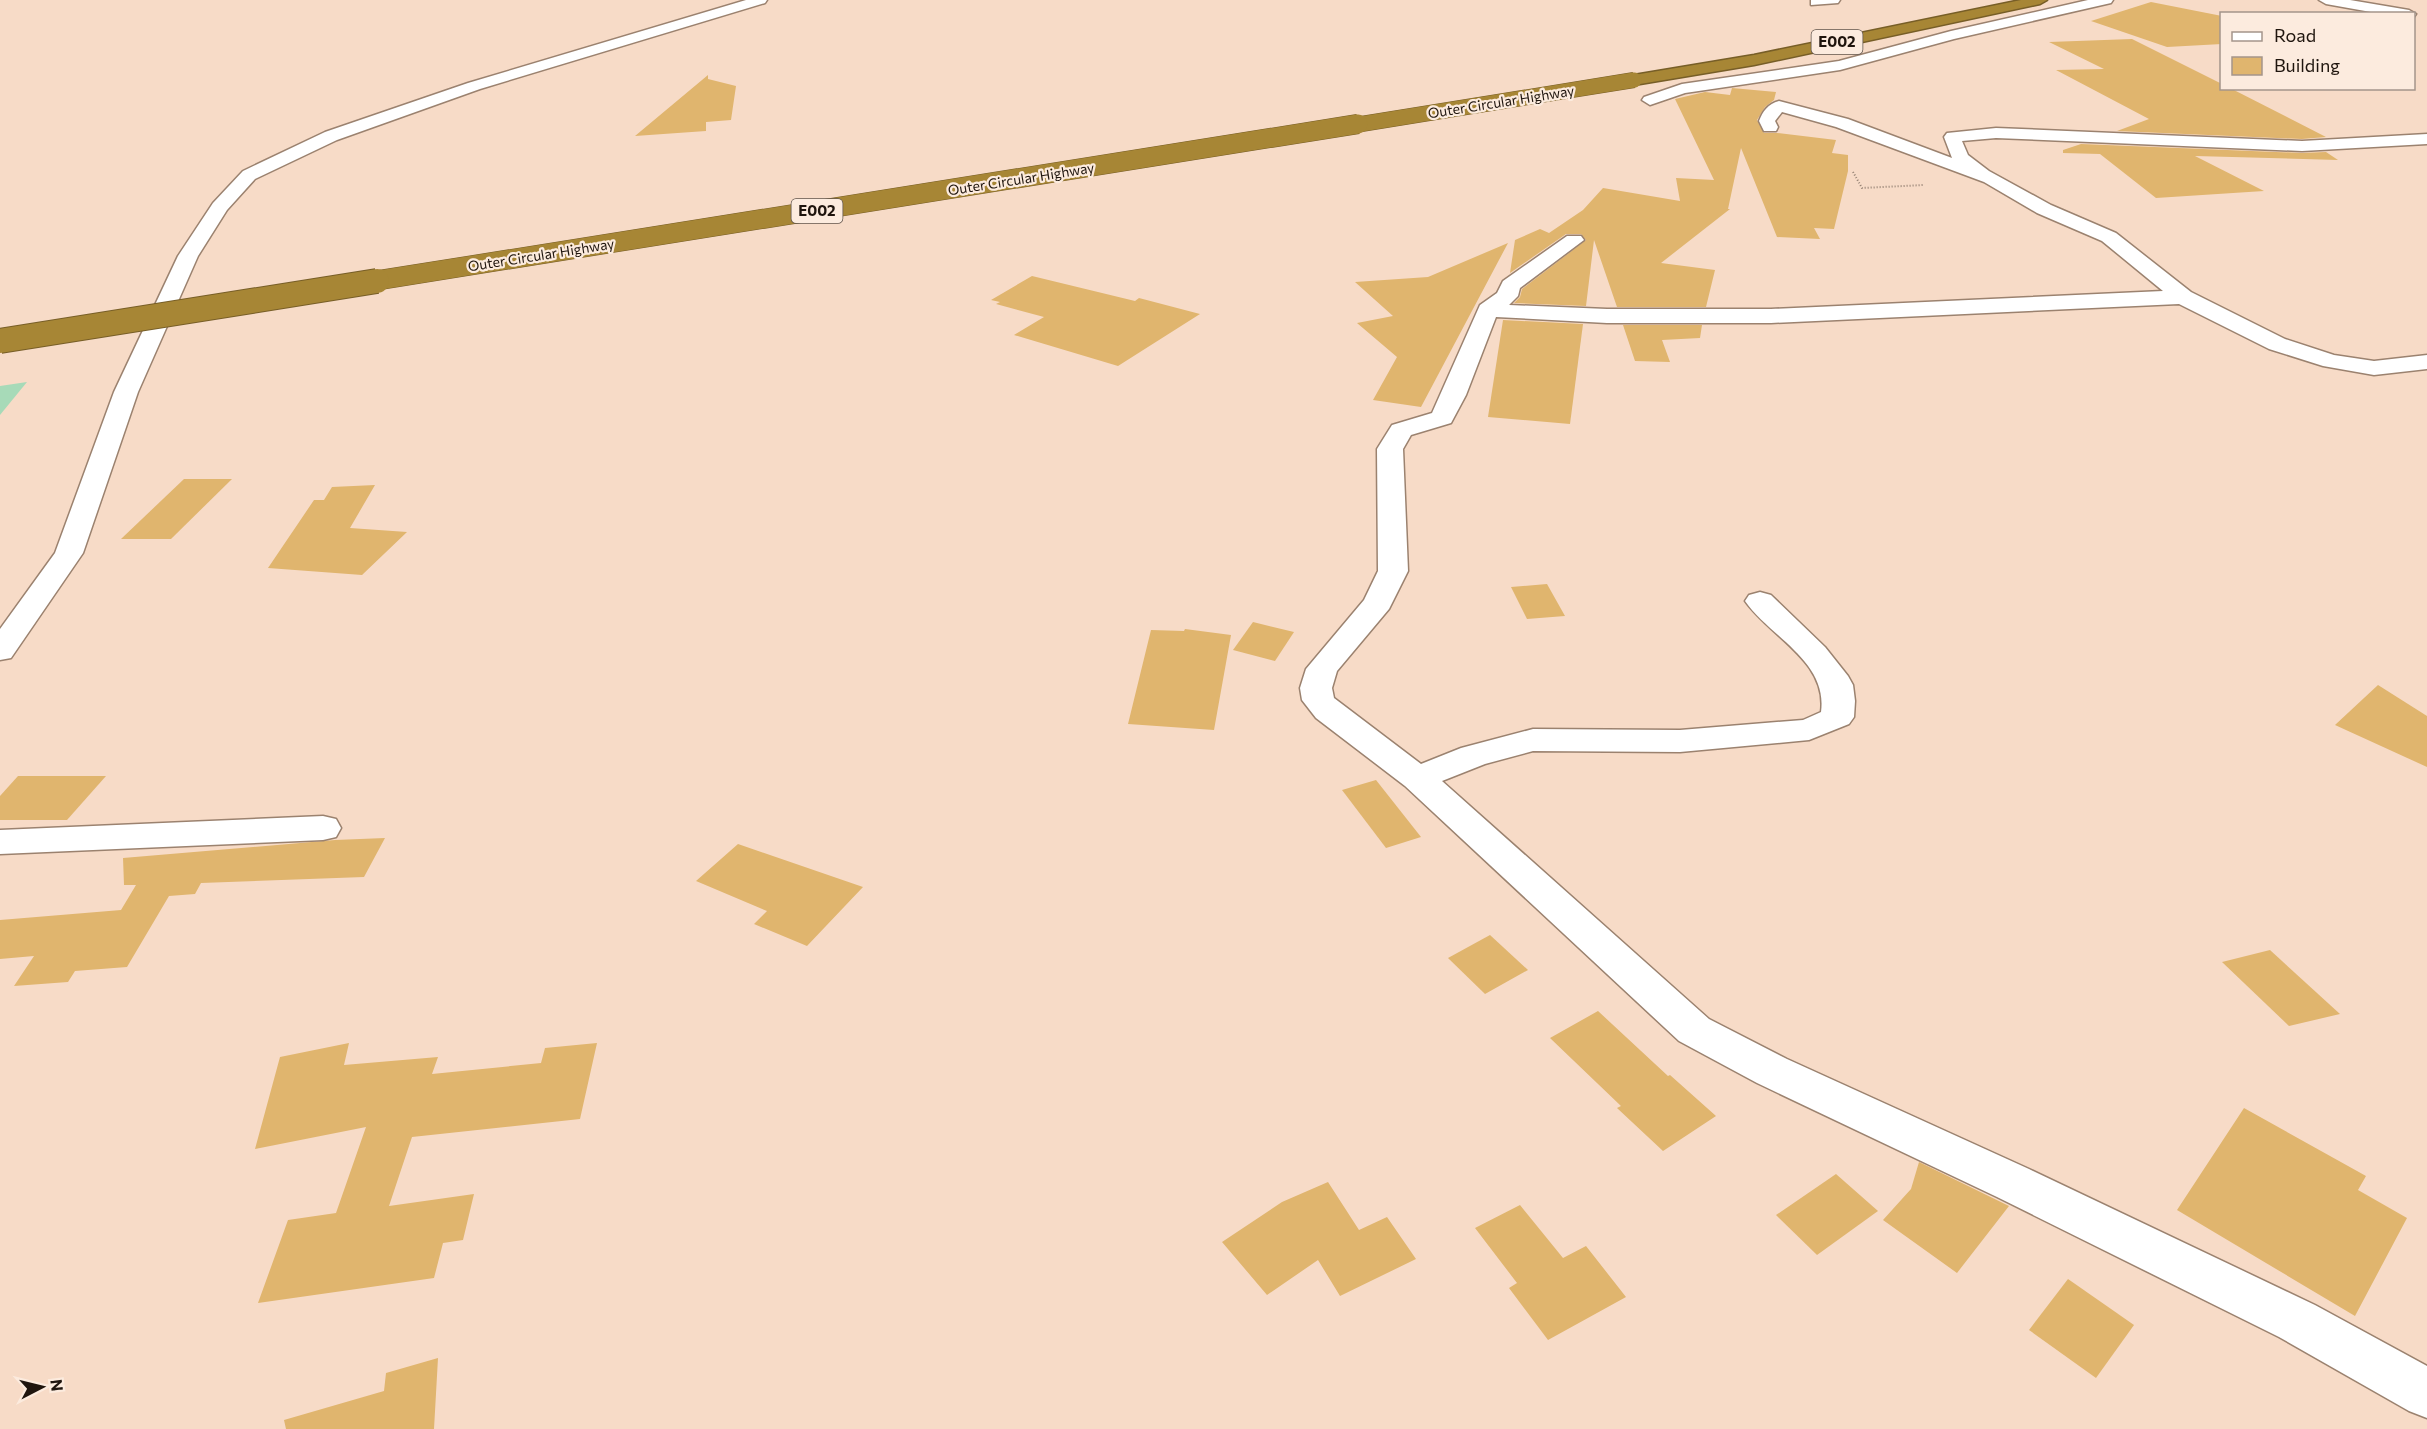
<svg xmlns="http://www.w3.org/2000/svg" width="2427" height="1429" font-family="Commissioner,sans-serif">
<style>
.green{fill:#a7dab8}
.building{fill:#e0b56e}
.lines{fill:none;stroke-linecap:round;stroke-linejoin:round}
.minor-casing{stroke:#9b826f;stroke-width:3}
.highway-casing{stroke:#775e27;stroke-width:3}
.path{stroke:#948173;stroke-width:2;stroke-dasharray:1 2;stroke-linecap:butt}
.minor{fill:#fff;fill-rule:evenodd}
.highway{fill:#a78635;fill-rule:evenodd}
.highway-bridge-far2-casing{stroke:#775e27;stroke-width:16;stroke-linecap:butt}
.highway-bridge-far1-casing{stroke:#775e27;stroke-width:20;stroke-linecap:butt}
.highway-bridge-casing{stroke:#775e27;stroke-width:26;stroke-linecap:butt}
.highway-bridge-far2{stroke:#a78635;stroke-width:15}
.highway-bridge-far1{stroke:#a78635;stroke-width:19}
.highway-bridge{stroke:#a78635;stroke-width:24}
.labels{text-anchor:middle;stroke-width:4.5;stroke-linejoin:round;paint-order:stroke}
.far-street-label{font-size:14px;fill:#1f150e;stroke:#fcebde}
.shield{fill:#fcebde;stroke:#61554c;stroke-width:1.5}
.shield-label{font-size:15px;font-weight:bold;fill:#1f150e}
</style>
<rect width="100%" height="100%" fill="#f7dbc7"/>
<polygon class="green" points="27,382 0,415 0,386"/>
<g class="building">
<polygon points="2151,2 2222,16 2222,44 2167,47 2091,21"/>
<polygon points="2132,39 2222,84 2222,88 2230,88 2326,137 2302,139 2117,131 2149,119 2056,70 2104,69 2049,42"/>
<polygon points="708,75 708,79 736,86 731,120 706,122 706,131 635,136"/>
<polygon points="1732,88 1776,92 1774,100 1765,107 1757,120 1764,133 1777,133 1836,140 1832,153 1848,155 1848,171 1834,229 1814,228 1820,239 1777,237 1741,148 1728,209 1730,209 1661,263 1715,270 1706,307 1617,307 1594,240 1586,306 1514,303 1520,297 1522,289 1586,240 1581,234 1566,234 1510,273 1515,240 1540,229 1549,233 1583,210 1603,188 1680,201 1676,178 1714,180 1675,99 1705,92 1730,95"/>
<polygon points="2081,144 2302,153 2326,152 2338,160 2195,156 2264,191 2156,198 2100,154 2063,153 2063,150"/>
<polygon points="1508,243 1421,407 1373,400 1397,357 1357,323 1393,316 1355,282 1428,277"/>
<polygon points="1032,276 1135,301 1139,298 1200,314 1118,366 1014,335 1044,317 996,304 1000,302 991,300"/>
<polygon points="1503,320 1583,324 1570,424 1488,417"/>
<polygon points="1623,325 1702,325 1700,338 1662,340 1670,362 1635,361"/>
<polygon points="184,479 232,479 171,539 121,539"/>
<polygon points="375,485 350,528 407,532 362,575 268,568 314,500 324,500 332,487"/>
<polygon points="1547,584 1565,616 1527,619 1511,587"/>
<polygon points="1253,622 1294,632 1275,661 1233,650"/>
<polygon points="1185,629 1231,635 1214,730 1128,724 1151,630 1184,631"/>
<polygon points="2378,685 2427,716 2427,767 2335,725"/>
<polygon points="18,776 106,776 67,820 0,820 0,796"/>
<polygon points="1376,780 1421,837 1386,848 1342,790"/>
<polygon points="385,838 364,877 201,883 195,894 169,896 127,967 75,971 68,982 14,986 34,956 0,959 0,920 121,910 136,885 124,885 123,858 335,840"/>
<polygon points="738,844 863,887 807,946 754,924 767,911 696,881"/>
<polygon points="1490,935 1528,970 1485,994 1448,958"/>
<polygon points="2270,950 2340,1014 2289,1026 2222,962"/>
<polygon points="1598,1011 1668,1076 1670,1075 1716,1116 1663,1151 1617,1108 1621,1106 1550,1038"/>
<polygon points="349,1043 344,1065 438,1057 432,1074 541,1063 545,1048 597,1043 580,1119 412,1137 389,1206 474,1194 463,1240 443,1243 434,1278 258,1303 288,1220 336,1213 366,1127 255,1149 280,1057"/>
<polygon points="2244,1108 2366,1176 2358,1190 2407,1218 2355,1316 2177,1210"/>
<polygon points="1919,1162 2009,1206 1957,1273 1883,1220 1911,1189"/>
<polygon points="1836,1174 1878,1211 1817,1255 1776,1215"/>
<polygon points="1328,1182 1359,1230 1387,1217 1416,1259 1340,1296 1318,1260 1267,1295 1222,1242 1282,1202"/>
<polygon points="1520,1205 1563,1258 1586,1246 1626,1297 1548,1340 1509,1288 1517,1283 1475,1228"/>
<polygon points="2068,1279 2134,1325 2096,1378 2029,1330"/>
<polygon points="438,1358 434,1429 286,1429 284,1420 384,1391 386,1373"/>
</g>
<g class="lines">
<defs>
<g id="minor">
<polygon points="746,0 767,0 765,3 480,89 337,140 255,179 227,210 198,256 138,392 83,553 11,658 0,660 0,629 55,553 114,392 178,256 213,203 243,171 325,132 468,83"/>
<polygon points="1811,0 1840,0 1838,3 1811,5"/>
<polygon points="2088,0 2113,0 2111,3 1954,39 1840,70 1685,93 1650,105 1642,100 1644,97 1682,84 1839,61 1951,31"/>
<polygon points="2319,0 2350,0 2409,10 2416,14 2414,17 2414,14 2382,14 2326,4"/>
<path d="M1779 101 1848 119 1952 158 1944 137 1947 133 1996 128 2302 141 2427 134V144L2302 151 1996 138 1962 141 1968 155 1989 171 2051 205 2116 233 2191 292 2285 339 2334 355 2374 361 2427 355V369L2374 375 2323 366 2269 349 2179 304 1771 323H1607L1496 317 1466 395 1451 423 1411 435 1403 449 1408 571 1389 609 1337 671 1332 688 1334 698 1421 764 1461 748 1533 729 1680 730 1803 720 1821 712C1828 661 1770 637 1745 601L1749 595 1760 592 1771 595 1825 647 1848 676 1853 685 1855 701 1854 717 1849 724 1809 740 1680 752 1533 751 1485 764 1442 781 1709 1019 1787 1059 2029 1169 2315 1305 2427 1366V1418L2409 1411 2279 1337 1997 1197 1757 1083 1679 1041 1405 786 1316 718 1302 700 1300 688 1306 669 1364 600 1378 571 1377 449 1392 425 1432 413 1480 305 1497 293 1503 281 1567 236H1581L1584 240 1520 288 1518 296 1509 305 1607 309H1771L2163 291 2102 241 2037 213 1984 182 1836 127 1782 112 1775 121 1778 127 1776 131H1764L1759 121C1763 111 1768 104 1779 101Z"/>
<polygon points="323,816 336,819 341,828 336,837 323,840 0,854 0,830"/>
</g>
<polygon id="highway" points="2021,0 2047,0 2040,4 1754,65 1634,85 1626,80 1634,75 1754,55"/>
</defs>
<use href="#minor" class="minor-casing"/>
<use href="#highway" class="highway-casing"/>
<polyline class="path" points="1853,172 1862,188 1924,185"/>
<use href="#minor" class="minor"/>
<use href="#highway" class="highway"/>
<defs>
<polyline id="highway-bridge-far2" points="1349,126 1634,80"/>
<polyline id="highway-bridge-far1" points="367,282 1358,124"/>
<polyline id="highway-bridge" points="0,341 377,281"/>
</defs>
<use href="#highway-bridge-far2" class="highway-bridge-far2-casing"/>
<use href="#highway-bridge-far1" class="highway-bridge-far1-casing"/>
<use href="#highway-bridge" class="highway-bridge-casing"/>
<use href="#highway-bridge-far2" class="highway-bridge-far2"/>
<use href="#highway-bridge-far1" class="highway-bridge-far1"/>
<use href="#highway-bridge" class="highway-bridge"/>
</g>
<g class="labels">
<g class="far-street-label">
<text transform="translate(1501 102) rotate(-9)" y="5">Outer Circular Highway</text>
<text transform="translate(1021 179) rotate(-9)" y="5">Outer Circular Highway</text>
<text transform="translate(541 255) rotate(-9)" y="5">Outer Circular Highway</text>
</g>
<g class="shield">
<rect x="1811.5" y="30" width="51" height="24" rx="4.5"/>
<rect x="791.5" y="199" width="51" height="24" rx="4.5"/>
</g>
<g class="shield-label">
<text x="1837" y="47">E002</text>
<text x="817" y="216">E002</text>
</g>
</g>
<rect x="2220" y="12" width="195" height="78" fill="#fcebde" stroke="#a4958b" stroke-width="1.5"/>
<rect x="2232" y="32" width="30" height="9" fill="#ffffff" stroke="#a4958b" stroke-width="1.5"/>
<text x="2274" y="42" font-size="18" fill="#1f150e">Road</text>
<rect x="2232" y="57" width="30" height="18" fill="#e0b56e" stroke="#a4958b" stroke-width="1.5"/>
<text x="2274" y="72" font-size="18" fill="#1f150e">Building</text>
<g transform="translate(42 1387) rotate(83)" stroke="#fcebde" stroke-width="4.5" paint-order="stroke">
<path d="M0-4.5L10 22L0 15L-10 22Z" fill="#1f150e"/>
<text y="-9" font-size="16" font-weight="bold" text-anchor="middle" fill="#1f150e">N</text>
</g>
</svg>
